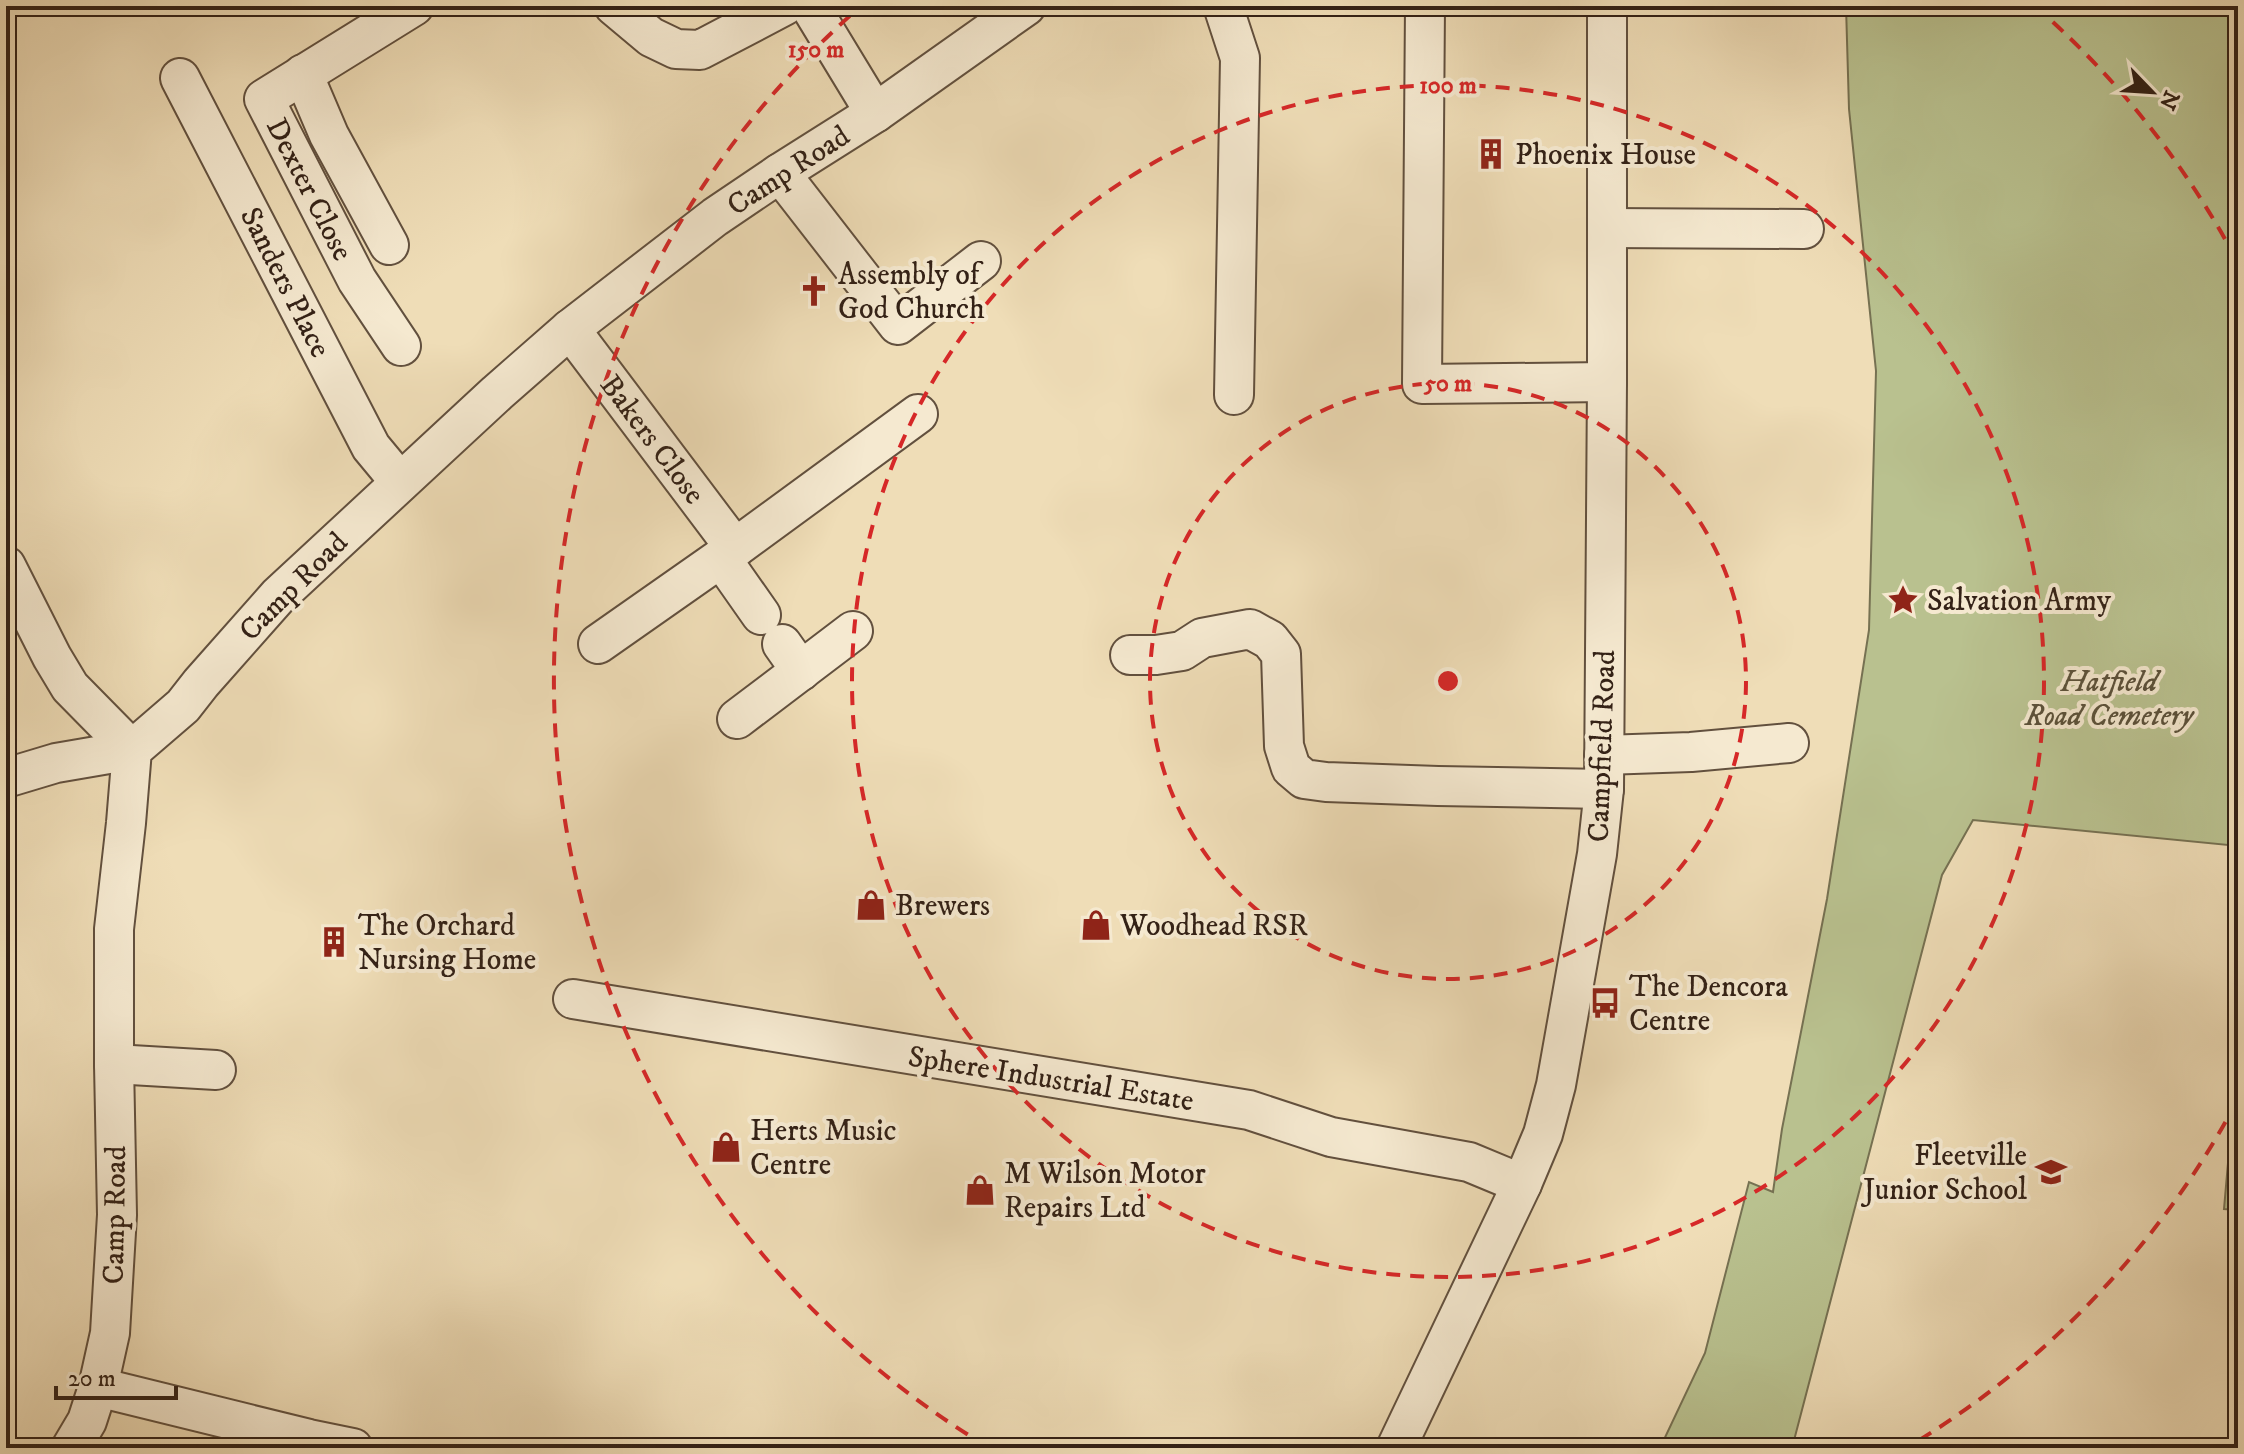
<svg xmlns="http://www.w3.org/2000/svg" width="2244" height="1454" font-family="'IM FELL DW Pica',serif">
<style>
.green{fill:#b9c18f;stroke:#767152;stroke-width:2}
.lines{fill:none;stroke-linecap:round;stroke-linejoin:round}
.minor-casing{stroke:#62503e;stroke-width:42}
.minor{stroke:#f5e9d0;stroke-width:38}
.ring{fill:none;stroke:#d62828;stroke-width:4;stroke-dasharray:14 10}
.labels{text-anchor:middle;stroke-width:8;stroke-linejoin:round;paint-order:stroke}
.poi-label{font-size:30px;fill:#332116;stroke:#f5e9d0;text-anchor:start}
.street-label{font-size:30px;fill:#332116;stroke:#f5e9d0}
.park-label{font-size:30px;font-style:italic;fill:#5b513a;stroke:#f5e9d0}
.centre{fill:#d62828;stroke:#f5e9d0;stroke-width:4}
.ring-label{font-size:24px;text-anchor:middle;font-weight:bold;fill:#d62828;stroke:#f5e9d0;stroke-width:8;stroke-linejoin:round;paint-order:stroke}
</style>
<rect width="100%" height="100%" fill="#efddb7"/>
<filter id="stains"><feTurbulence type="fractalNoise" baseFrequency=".0025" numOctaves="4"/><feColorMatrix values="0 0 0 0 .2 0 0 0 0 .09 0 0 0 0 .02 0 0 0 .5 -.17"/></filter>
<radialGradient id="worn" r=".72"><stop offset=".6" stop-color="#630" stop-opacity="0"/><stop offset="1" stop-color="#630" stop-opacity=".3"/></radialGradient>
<g class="green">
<polygon points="1846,6 2238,6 2238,846 1973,820 1942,875 1792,1448 1660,1448 1705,1353 1749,1182 1773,1192 1782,1129 1827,899 1869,630 1876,371 1849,109"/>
<polygon points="2238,1048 2238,1210 2224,1209"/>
</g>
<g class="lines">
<defs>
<g id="minor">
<polyline points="614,6 651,37 676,49 700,50 784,6"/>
<polyline points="810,6 875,113"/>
<polyline points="1223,6 1240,58 1234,395"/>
<polyline points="1425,6 1422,384 1607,382"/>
<polyline points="303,74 329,135 389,245"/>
<polyline points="180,78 371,447 400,482"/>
<polyline points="780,173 898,325 981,261"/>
<polyline points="1607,228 1804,229"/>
<polyline points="570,329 735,548"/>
<polyline points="401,346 357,280 264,99 414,6"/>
<polyline points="721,558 761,615"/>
<polyline points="6,566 52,657 70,687 132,750"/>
<polyline points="598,644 735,548 918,414"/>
<polyline points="782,644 801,671"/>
<polyline points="1130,655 1156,655 1182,651 1202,638 1250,629 1270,640 1281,654 1284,746 1291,768 1304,779 1326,782 1438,786 1604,789"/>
<polyline points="737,719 853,631"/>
<polyline points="1604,755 1691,752 1789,743"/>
<polyline points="6,778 56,763 132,750"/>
<polyline points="573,999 1249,1110 1331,1137 1469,1162 1522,1184"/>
<polyline points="114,1064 216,1070"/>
<polyline points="98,1387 309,1439 353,1448"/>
<polyline points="71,1448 87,1421 98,1387 110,1333 117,1215 114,1064 114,929 126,823 132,750 183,706 201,683 278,596 497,393 570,329 715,217 780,173 875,113 1026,6"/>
<polyline points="1396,1448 1522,1184 1543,1134 1556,1085 1597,854 1604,789 1607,382 1607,6"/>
</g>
</defs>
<use href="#minor" class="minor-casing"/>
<use href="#minor" class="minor"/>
</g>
<g class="ring">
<circle cx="1448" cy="681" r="298"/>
<circle cx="1448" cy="681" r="596"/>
<path d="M2237 1101A894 894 0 0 1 1908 1447M988 1447A894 894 0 0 1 861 6M2035 6A894 894 0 0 1 2237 261"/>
</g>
<defs>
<symbol id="building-bare" viewBox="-9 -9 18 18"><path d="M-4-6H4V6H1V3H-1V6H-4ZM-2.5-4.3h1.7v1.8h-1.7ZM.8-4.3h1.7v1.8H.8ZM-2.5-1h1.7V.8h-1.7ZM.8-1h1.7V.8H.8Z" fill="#8f2418" stroke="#f5e9d0" stroke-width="2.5" paint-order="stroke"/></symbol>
<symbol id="church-bare" viewBox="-9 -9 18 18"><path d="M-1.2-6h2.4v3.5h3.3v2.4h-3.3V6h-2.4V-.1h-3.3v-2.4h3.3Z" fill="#8f2418" stroke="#f5e9d0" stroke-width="2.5" paint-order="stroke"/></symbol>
<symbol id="sight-bare" viewBox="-9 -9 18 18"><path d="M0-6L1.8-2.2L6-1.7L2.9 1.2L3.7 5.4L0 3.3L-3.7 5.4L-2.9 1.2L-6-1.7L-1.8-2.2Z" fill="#8f2418" stroke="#f5e9d0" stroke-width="2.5" paint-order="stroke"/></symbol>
<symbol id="shop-bare" viewBox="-9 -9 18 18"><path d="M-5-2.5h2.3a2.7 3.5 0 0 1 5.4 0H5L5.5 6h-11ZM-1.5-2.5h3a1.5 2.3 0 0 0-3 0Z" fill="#8f2418" stroke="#f5e9d0" stroke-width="2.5" paint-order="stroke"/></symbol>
<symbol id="bus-bare" viewBox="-9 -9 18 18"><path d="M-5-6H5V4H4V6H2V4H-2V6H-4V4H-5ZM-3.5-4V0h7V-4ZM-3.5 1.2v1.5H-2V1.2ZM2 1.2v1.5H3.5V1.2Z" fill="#8f2418" stroke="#f5e9d0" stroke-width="2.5" paint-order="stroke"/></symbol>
<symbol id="school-bare" viewBox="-9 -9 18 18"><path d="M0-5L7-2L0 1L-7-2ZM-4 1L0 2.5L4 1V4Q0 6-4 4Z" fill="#8f2418" stroke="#f5e9d0" stroke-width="2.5" paint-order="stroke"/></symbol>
</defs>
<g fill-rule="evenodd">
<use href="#building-bare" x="1469" y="132" width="44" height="44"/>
<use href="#church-bare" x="792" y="269" width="44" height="44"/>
<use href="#sight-bare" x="1881" y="578" width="44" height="44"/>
<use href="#shop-bare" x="849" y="883" width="44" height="44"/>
<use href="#shop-bare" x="1074" y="903" width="44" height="44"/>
<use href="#building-bare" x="312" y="920" width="44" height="44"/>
<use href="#bus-bare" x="1583" y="981" width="44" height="44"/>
<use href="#shop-bare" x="704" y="1125" width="44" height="44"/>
<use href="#school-bare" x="2029" y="1150" width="44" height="44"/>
<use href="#shop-bare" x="958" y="1168" width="44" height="44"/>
</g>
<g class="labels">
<g class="poi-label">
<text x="1515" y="164">Phoenix House</text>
<text x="838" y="284">Assembly of<tspan x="838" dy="34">God Church</tspan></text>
<text x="1927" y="610">Salvation Army</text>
<text x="895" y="915">Brewers</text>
<text x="358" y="935">The Orchard<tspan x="358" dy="34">Nursing Home</tspan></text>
<text x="1120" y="935">Woodhead RSR</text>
<text x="1629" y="996">The Dencora<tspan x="1629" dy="34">Centre</tspan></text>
<text x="750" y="1140">Herts Music<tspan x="750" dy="34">Centre</tspan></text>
<text x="2027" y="1165" text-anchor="end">Fleetville<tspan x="2027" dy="34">Junior School</tspan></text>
<text x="1004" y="1183">M Wilson Motor<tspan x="1004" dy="34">Repairs Ltd</tspan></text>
</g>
<g class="street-label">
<text transform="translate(788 170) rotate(-33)" y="10">Camp Road</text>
<text transform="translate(310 189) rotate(63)" y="10">Dexter Close</text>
<text transform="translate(286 282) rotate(63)" y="10">Sanders Place</text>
<text transform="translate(653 439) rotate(53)" y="10">Bakers Close</text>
<text transform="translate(293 586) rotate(-45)" y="10">Camp Road</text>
<text transform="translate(1601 746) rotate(-88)" y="10">Campfield Road</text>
<text transform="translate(1051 1078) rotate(9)" y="10">Sphere Industrial Estate</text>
<text transform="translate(114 1215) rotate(-89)" y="10">Camp Road</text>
</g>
<g class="park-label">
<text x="2109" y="691">Hatfield<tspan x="2109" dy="34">Road Cemetery</tspan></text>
</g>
</g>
<circle cx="1448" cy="681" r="12" class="centre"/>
<g class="ring-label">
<text x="816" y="57">150 m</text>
<text x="1448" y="93">100 m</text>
<text x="1448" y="391">50 m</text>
</g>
<rect width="2244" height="1454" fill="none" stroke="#efddb7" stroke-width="32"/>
<rect x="8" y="8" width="2228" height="1438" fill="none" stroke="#332116" stroke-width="4"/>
<rect x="16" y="16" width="2212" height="1422" fill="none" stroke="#332116" stroke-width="2"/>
<g transform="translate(2152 92) rotate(115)" stroke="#f5e9d0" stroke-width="6" paint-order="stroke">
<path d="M0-6L14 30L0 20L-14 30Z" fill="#332116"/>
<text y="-12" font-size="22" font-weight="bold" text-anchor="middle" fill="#332116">N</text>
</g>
<path d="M56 1386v12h120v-12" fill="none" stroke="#332116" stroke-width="4"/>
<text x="68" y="1386" font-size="24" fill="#332116" stroke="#f5e9d0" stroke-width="6" paint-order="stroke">20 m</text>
<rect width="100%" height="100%" filter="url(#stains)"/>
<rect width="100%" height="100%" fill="url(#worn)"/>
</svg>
